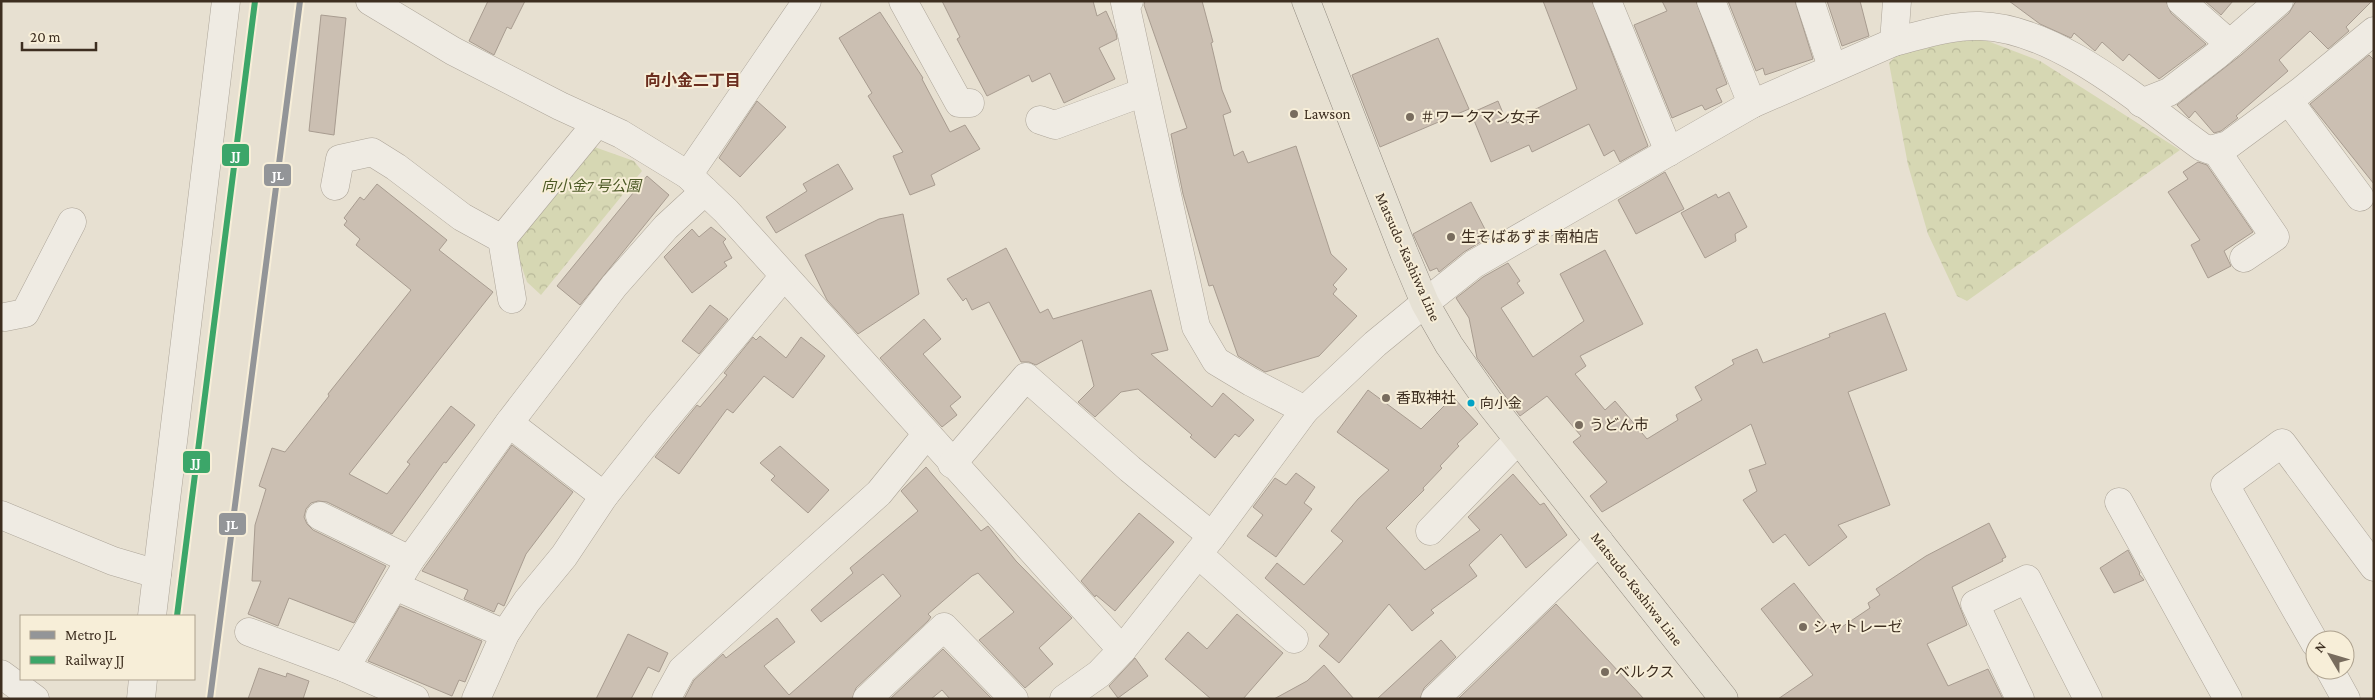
<svg xmlns="http://www.w3.org/2000/svg" width="2375" height="700" font-family="'Crimson Pro','Noto Sans JP',serif">
<style>
.park{fill:url(#park-crowns)}
.building{fill:#cbbfb2;stroke:#a89c90}
.lines{fill:none;stroke-linecap:round;stroke-linejoin:round}
.minor-casing{stroke:#ada599;stroke-width:29}
.major-casing{stroke:#928b80;stroke-width:29}
.minor{stroke:#efebe3;stroke-width:28}
.major{stroke:#e6e1d4;stroke-width:28}
.rail-1-casing{stroke:#f7eed8;stroke-width:10}
.rail-1{stroke:#3ca669;stroke-width:6}
.metro-1-casing{stroke:#f7eed8;stroke-width:10}
.metro-1{stroke:#939598;stroke-width:6}
.poi-dot{fill:#786c5e;stroke:#f7eed8;stroke-width:2}
.bus-dot{fill:#03a3c5;stroke:#f7eed8;stroke-width:2}
.labels{text-anchor:middle;stroke-width:4;stroke-linejoin:round;paint-order:stroke}
.bus-label{font-size:14px;fill:#3d2e20;stroke:#f7eed8;text-anchor:start}
.poi-label{font-size:15px;fill:#3d2e20;stroke:#f7eed8;text-anchor:start}
.park-label{font-size:15px;font-style:italic;fill:#4d5a26;stroke:#f7eed8}
.street-label{font-size:15px;fill:#3d2e20;stroke:#f7eed8}
.neighbourhood-label{font-size:16px;font-weight:bold;fill:#6b2e1e;stroke:#f7eed8}
.line-badge{stroke:#f7eed8;stroke-width:2}
.badge-label{font-size:14px;text-anchor:middle;font-weight:bold;fill:#fff}
</style>
<defs>
<pattern id="park-crowns" width="20" height="18" patternUnits="userSpaceOnUse" patternTransform="scale(1.25)"><rect width="20" height="18" fill="#d6d7b3"/><path d="M2 6a3 3 0 1 1 6 0M12 15a3 3 0 1 1 6 0" fill="none" stroke="#b9b99a"/></pattern>
</defs>
<rect width="100%" height="100%" fill="#e7e0d1"/>
<g class="park">
<polygon points="1942,37 1985,40 2040,61 2180,150 1967,301 1957,296 1928,234 1908,165 1889,63 1897,55"/>
<polygon points="586,144 634,161 642,171 541,295 527,282 511,236"/>
</g>
<g class="building">
<polygon points="488,1 525,1 511,29 507,27 494,55 469,41"/>
<polygon points="942,1 1093,1 1097,16 1106,11 1116,33 1117,39 1099,48 1115,79 1064,103 1050,73 1032,82 1029,75 987,96 957,39 960,37"/>
<polygon points="1145,1 1202,1 1213,42 1211,43 1222,90 1231,112 1223,115 1234,156 1243,151 1248,163 1296,146 1331,254 1347,269 1333,285 1337,289 1333,294 1357,316 1319,356 1265,372 1238,356 1213,285 1209,286 1183,194 1171,134 1187,128 1144,5"/>
<polygon points="1543,1 1592,1 1648,146 1620,162 1614,150 1604,156 1589,124 1532,152 1529,145 1491,162 1471,113 1498,101 1507,123 1577,89"/>
<polygon points="1662,1 1696,1 1727,84 1716,89 1722,102 1705,110 1702,105 1672,118 1634,25 1667,11"/>
<polygon points="1728,1 1795,1 1813,59 1765,75 1763,68 1756,71"/>
<polygon points="1827,1 1860,1 1869,36 1842,46"/>
<polygon points="2009,1 2166,1 2171,13 2206,44 2159,79 2129,54 2123,61 2102,42 2095,51 2074,33 2071,38 2040,24"/>
<polygon points="2205,1 2233,1 2221,15"/>
<polygon points="2296,1 2372,1 2346,27 2349,31 2328,49 2310,31 2279,60 2288,71 2236,116 2238,118 2221,131 2214,133 2195,111 2189,118 2177,105 2241,55 2289,13"/>
<polygon points="880,12 923,78 922,79 950,132 965,125 980,149 931,175 935,185 910,195 893,156 903,152 868,96 872,93 839,38"/>
<polygon points="321,15 346,18 334,135 309,131"/>
<polygon points="1438,38 1469,109 1380,147 1352,75"/>
<polygon points="2369,55 2374,60 2374,184 2310,104"/>
<polygon points="757,101 786,127 740,177 719,158"/>
<polygon points="2198,162 2207,165 2253,232 2224,251 2231,266 2208,278 2191,245 2200,240 2168,192 2188,179 2183,172"/>
<polygon points="838,164 853,189 776,233 766,217 807,191 803,184"/>
<polygon points="1665,172 1684,209 1636,234 1618,200"/>
<polygon points="647,176 669,195 580,305 557,286"/>
<polygon points="377,184 447,240 439,250 493,292 349,474 387,494 410,464 407,462 451,406 475,425 446,463 444,462 392,534 327,502 318,501 311,503 306,509 304,517 307,524 313,530 386,566 354,623 289,598 278,626 248,614 261,581 252,581 255,525 266,489 259,486 272,448 285,452 329,396 328,394 411,290 356,245 360,239 344,225 347,221 344,218 360,197 364,200"/>
<polygon points="1729,192 1747,227 1735,234 1736,241 1705,258 1681,213 1716,194 1718,198"/>
<polygon points="1471,202 1489,237 1464,252 1439,272 1437,268 1430,271 1413,234"/>
<polygon points="903,214 919,294 858,334 827,300 805,255 879,219"/>
<polygon points="711,227 726,239 723,242 732,258 724,262 727,266 692,293 664,257 692,229 699,237"/>
<polygon points="1006,248 1040,313 1048,309 1053,319 1151,290 1168,350 1151,354 1212,407 1223,393 1254,420 1239,437 1235,434 1215,458 1190,437 1192,435 1138,389 1121,392 1095,417 1078,402 1094,386 1082,340 1036,365 1029,362 1021,362 989,302 972,310 966,298 963,301 947,279"/>
<polygon points="1605,250 1643,324 1580,356 1586,366 1575,374 1605,410 1615,401 1647,439 1678,420 1676,415 1702,400 1695,387 1734,364 1732,360 1757,349 1763,363 1830,337 1829,334 1885,313 1907,370 1848,392 1890,505 1838,525 1847,537 1809,566 1785,534 1773,543 1743,500 1757,491 1749,470 1766,464 1751,424 1602,512 1590,496 1607,482 1573,442 1581,436 1547,396 1520,416 1477,358 1469,318 1456,298 1483,277 1508,263 1520,281 1517,283 1524,293 1501,308 1533,357 1584,321 1560,274"/>
<polygon points="710,305 728,319 699,354 682,341"/>
<polygon points="924,319 941,339 923,354 961,397 950,406 957,415 942,427 880,358"/>
<polygon points="760,336 786,358 801,337 825,356 793,398 764,376 733,413 727,409 679,474 655,457 697,405 700,407 727,375 724,373 753,337 756,340"/>
<polygon points="1368,390 1421,429 1453,397 1478,424 1457,444 1459,446 1440,466 1442,468 1423,488 1424,490 1386,528 1425,570 1480,530 1468,517 1513,474 1540,505 1544,503 1567,535 1526,568 1501,534 1469,565 1477,576 1431,610 1434,613 1412,631 1389,604 1339,663 1319,646 1329,634 1265,578 1277,563 1304,585 1343,541 1331,531 1358,499 1389,470 1337,432"/>
<polygon points="512,445 573,492 526,554 504,606 498,603 494,612 464,599 468,590 422,571"/>
<polygon points="780,446 829,490 808,513 771,480 775,476 760,463"/>
<polygon points="926,467 981,531 988,526 1016,561 1072,618 1039,648 1053,664 1025,688 979,640 1014,612 978,573 972,576 928,614 931,617 928,621 856,688 852,699 684,699 694,680 723,654 726,658 777,618 795,642 764,666 789,695 901,596 883,574 821,622 811,610 853,573 850,568 918,511 901,491"/>
<polygon points="1296,473 1315,487 1304,503 1312,509 1276,557 1247,536 1263,515 1253,507 1275,478 1286,485"/>
<polygon points="1139,513 1174,542 1115,611 1096,595 1095,597 1081,581"/>
<polygon points="1989,523 2006,557 2002,559 2003,561 1952,587 1967,625 1927,644 1948,686 1988,669 2003,699 1778,699 1813,675 1761,609 1794,583 1833,633 1870,608 1868,603 1880,595 1876,589 1926,556"/>
<polygon points="2128,550 2140,573 2139,574 2144,580 2114,593 2100,568"/>
<polygon points="1556,604 1644,699 1458,699"/>
<polygon points="400,606 482,641 465,682 459,680 452,696 368,661"/>
<polygon points="1237,614 1283,653 1243,699 1211,699 1165,659 1188,632 1207,649"/>
<polygon points="628,634 668,653 659,672 648,667 631,699 596,699"/>
<polygon points="1441,640 1456,657 1424,688 1420,699 1377,699"/>
<polygon points="943,649 992,699 950,699 942,690 931,699 890,699"/>
<polygon points="1135,658 1148,676 1118,698 1109,686"/>
<polygon points="1324,665 1354,699 1274,699 1307,681"/>
<polygon points="259,668 286,677 287,673 309,681 303,699 248,699"/>
</g>
<g class="lines">
<defs>
<g id="minor">
<polyline points="370,1 453,51 560,106 621,134 688,175 726,211 1122,650"/>
<polyline points="903,1 959,103 970,103"/>
<polyline points="1129,1 1125,3 1196,327 1216,361 1251,382 1305,410"/>
<polyline points="1607,1 1669,152"/>
<polyline points="1711,1 1752,104"/>
<polyline points="1810,1 1832,67"/>
<polyline points="2181,1 2230,44"/>
<path d="M1894 42C1922 35 1951 25 1980 26 2057 28 2141 103 2202 147L2210 150 2228 145 2301 91 2374 31"/>
<polyline points="2289,101 2360,197"/>
<polyline points="2141,103 2169,92 2217,55 2279,1"/>
<polyline points="1040,120 1055,125 1144,92"/>
<polyline points="2215,149 2275,237 2244,258"/>
<polyline points="688,175 807,1"/>
<polyline points="335,186 340,159 372,152 396,167 462,217 502,239 512,299"/>
<polyline points="502,239 597,123"/>
<polyline points="5,317 25,313 72,222"/>
<polyline points="509,423 604,496"/>
<polyline points="952,464 1026,377 1130,469 1212,536"/>
<polyline points="2119,502 2228,699"/>
<polyline points="1,515 113,561 157,574"/>
<polyline points="320,516 410,560"/>
<polyline points="1430,531 1518,440"/>
<polyline points="1198,554 1294,639"/>
<polyline points="395,586 505,634"/>
<polyline points="152,616 226,1"/>
<polyline points="249,632 345,668 415,699"/>
<polyline points="2315,643 2225,485 2282,443 2374,567"/>
<polyline points="345,668 410,560 509,423 614,286 666,227 705,191"/>
<polyline points="2330,670 2346,699"/>
<polyline points="1,674 35,699"/>
<polyline points="141,699 143,679"/>
<polyline points="476,699 505,634 527,601 564,556 604,496 660,425 784,276"/>
<polyline points="666,699 682,670 879,493 926,435"/>
<polyline points="867,699 944,627 1014,699"/>
<polyline points="1064,699 1099,674 1122,650 1212,536 1305,410 1375,344 1425,303 1474,264 1752,104 1894,42 1897,1"/>
<polyline points="1435,699 1599,541"/>
<polyline points="2020,699 1975,604 2027,579 2088,699"/>
</g>
<polyline id="major" points="1306,1 1404,253 1425,303 1449,345 1491,405 1724,699"/>
</defs>
<use href="#minor" class="minor-casing"/>
<use href="#major" class="major-casing"/>
<use href="#minor" class="minor"/>
<use href="#major" class="major"/>
<defs>
<polyline id="rail-1" points="177,616 255,1"/>
</defs>
<use href="#rail-1" class="rail-1-casing"/>
<use href="#rail-1" class="rail-1"/>
<defs>
<polyline id="metro-1" points="210,699 300,1"/>
</defs>
<use href="#metro-1" class="metro-1-casing"/>
<use href="#metro-1" class="metro-1"/>
</g>
<g class="poi-dot">
<circle cx="1294" cy="114" r="5"/>
<circle cx="1410" cy="117" r="5"/>
<circle cx="1451" cy="237" r="5"/>
<circle cx="1386" cy="398" r="5"/>
<circle cx="1579" cy="425" r="5"/>
<circle cx="1803" cy="627" r="5"/>
<circle cx="1605" cy="672" r="5"/>
</g>
<circle class="bus-dot" cx="1471" cy="403" r="4.5"/>
<g class="labels">
<g class="bus-label">
<text x="1480" y="408">向小金</text>
</g>
<g class="poi-label">
<text x="1304" y="119">Lawson</text>
<text x="1420" y="122">＃ワークマン女子</text>
<text x="1461" y="242">生そばあずま 南柏店</text>
<text x="1396" y="403">香取神社</text>
<text x="1589" y="430">うどん市</text>
<text x="1813" y="632">シャトレーゼ</text>
<text x="1615" y="677">ベルクス</text>
</g>
<g class="park-label">
<text x="591" y="191">向小金7 号公園</text>
</g>
<g class="street-label">
<text transform="translate(1408 257) rotate(66)" y="5">Matsudo-Kashiwa Line</text>
<text transform="translate(1637 589) rotate(52)" y="5">Matsudo-Kashiwa Line</text>
</g>
<g class="neighbourhood-label">
<text x="693" y="86">向小金二丁目</text>
</g>
</g>
<g class="line-badge">
<rect x="221" y="143" width="29" height="24" rx="5" fill="#3ca669"/>
<rect x="263" y="163" width="29" height="24" rx="5" fill="#939598"/>
<rect x="182" y="450" width="29" height="24" rx="5" fill="#3ca669"/>
<rect x="218" y="512" width="29" height="24" rx="5" fill="#939598"/>
</g>
<g class="badge-label">
<text x="236" y="160">JJ</text>
<text x="278" y="180">JL</text>
<text x="196" y="467">JJ</text>
<text x="232" y="529">JL</text>
</g>
<rect width="2375" height="700" fill="none" stroke="#3d2e20" stroke-width="5"/>
<rect x="20" y="615" width="175" height="65" fill="#f7eed8" stroke="#ada18e"/>
<rect x="30" y="631" width="25" height="8" fill="#939598" stroke="#ada18e"/>
<text x="65" y="640" font-size="15" fill="#3d2e20">Metro JL</text>
<rect x="30" y="656" width="25" height="8" fill="#3ca669" stroke="#ada18e"/>
<text x="65" y="665" font-size="15" fill="#3d2e20">Railway JJ</text>
<g transform="translate(2330 655) rotate(308)"><circle r="24" fill="#f7eed8" stroke="#ada18e"/>
<path d="M0-4L9 19L0 12L-9 19Z" fill="#786c5e"/>
<text y="-8" font-size="14" font-weight="bold" text-anchor="middle" fill="#3d2e20">N</text>
</g>
<path d="M22 42v8h74v-8" fill="none" stroke="#3d2e20" stroke-width="2.5"/>
<text x="30" y="42" font-size="15" fill="#3d2e20" stroke="#f7eed8" stroke-width="4" paint-order="stroke">20 m</text>
</svg>
